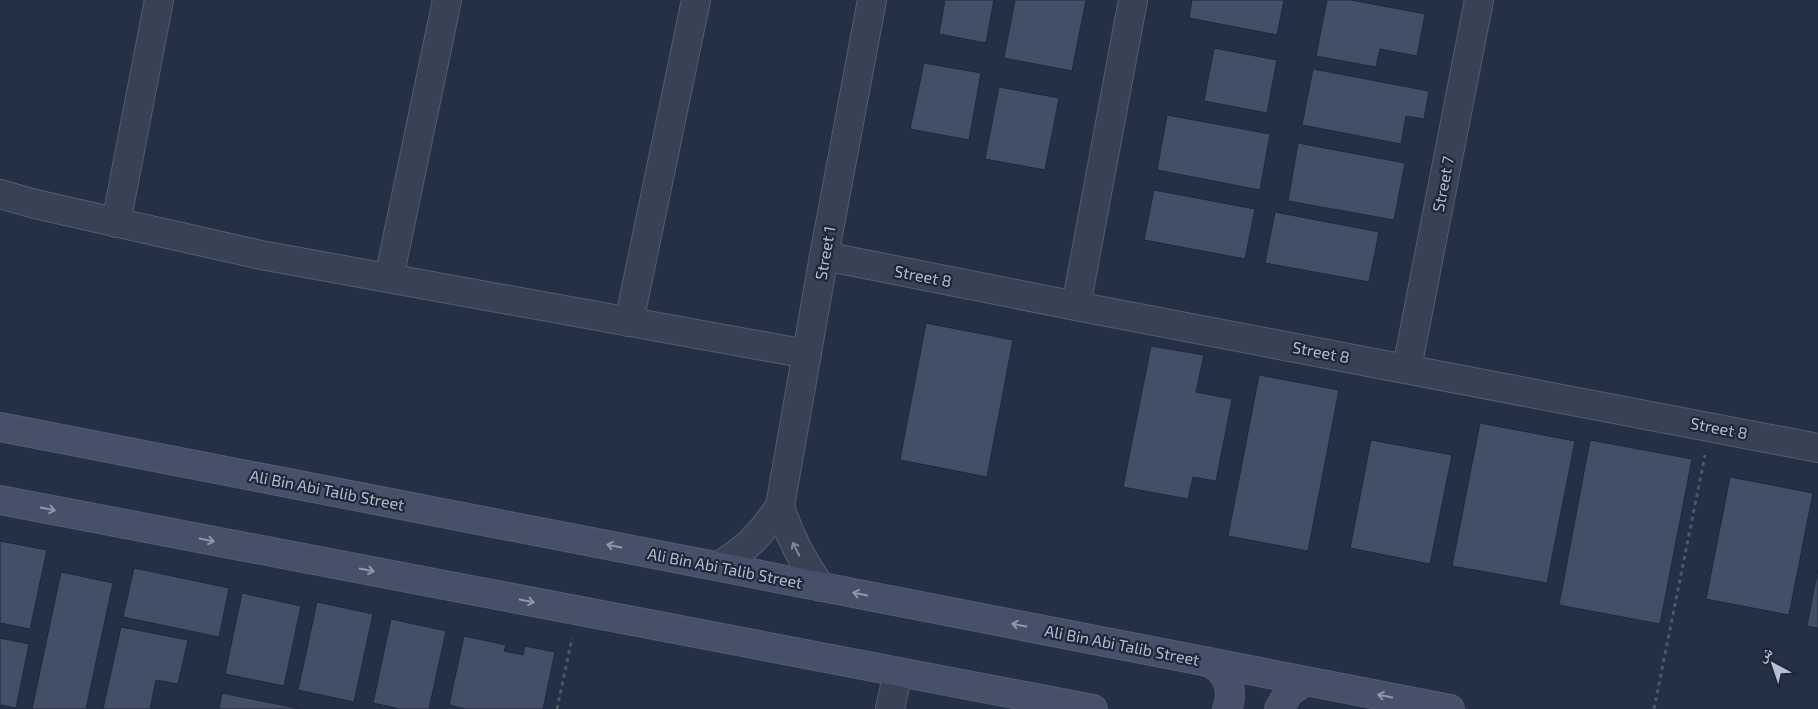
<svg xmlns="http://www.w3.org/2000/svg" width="1818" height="709" font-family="'Exo 2','Noto Naskh Arabic',sans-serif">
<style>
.building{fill:#424f67;stroke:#1f293b}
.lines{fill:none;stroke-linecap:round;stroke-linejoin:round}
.street-casing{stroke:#545d6e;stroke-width:30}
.secondary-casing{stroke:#545d6e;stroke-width:30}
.path{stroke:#445d62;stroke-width:3;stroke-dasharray:4 4;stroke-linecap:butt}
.street{stroke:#384254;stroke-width:28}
.secondary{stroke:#465068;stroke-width:28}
.oneway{stroke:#8f97aa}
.oneway2{stroke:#7d8697}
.labels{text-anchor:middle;stroke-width:4.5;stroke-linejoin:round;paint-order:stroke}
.street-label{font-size:16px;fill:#b6bdce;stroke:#1d2739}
</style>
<rect width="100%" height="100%" fill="#243045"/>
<g class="building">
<polygon points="945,0 994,0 986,43 939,34"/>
<polygon points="1015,0 1086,0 1072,71 1004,58"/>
<polygon points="1192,0 1284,0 1277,35 1189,18"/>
<polygon points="1327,0 1351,0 1425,14 1417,56 1380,49 1376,67 1316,56"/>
<polygon points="1214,48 1277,60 1267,113 1204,101"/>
<polygon points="924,63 981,73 969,140 910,129"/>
<polygon points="1313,69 1429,91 1424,119 1406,116 1401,144 1302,125"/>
<polygon points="999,87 1059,98 1045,170 985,159"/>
<polygon points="1167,115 1270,134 1260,190 1157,170"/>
<polygon points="1298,143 1405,163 1394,220 1288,201"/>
<polygon points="1154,190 1255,209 1245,259 1144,240"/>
<polygon points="1275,212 1379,232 1369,282 1265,263"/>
<polygon points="926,323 1013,340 987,477 900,460"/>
<polygon points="1151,346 1204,355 1196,392 1232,399 1216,481 1193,477 1188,499 1123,487"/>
<polygon points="1259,375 1339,390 1308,551 1228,536"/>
<polygon points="1480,423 1575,441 1547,583 1452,566"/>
<polygon points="1371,440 1452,455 1430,564 1350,548"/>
<polygon points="1590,440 1692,459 1660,624 1559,605"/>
<polygon points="1730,477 1813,493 1789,615 1706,599"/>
<polygon points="0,541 47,550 30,629 0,623"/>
<polygon points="134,568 229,588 219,637 123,617"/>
<polygon points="1818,569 1818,628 1807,626"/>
<polygon points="61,572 113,583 86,709 32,709"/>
<polygon points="242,593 301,606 284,686 225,674"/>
<polygon points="317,602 373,614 354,702 298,690"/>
<polygon points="391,619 446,631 429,709 400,709 373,703"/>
<polygon points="121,627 188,640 178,684 156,680 150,709 103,709"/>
<polygon points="464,636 506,645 504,651 523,655 525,646 555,652 543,709 466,709 449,705"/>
<polygon points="0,638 29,644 16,708 0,705"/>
<polygon points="222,693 301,709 219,709"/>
</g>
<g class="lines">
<defs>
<g id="street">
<polyline points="0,194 35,204 261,255 807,354"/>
<polyline points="116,223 159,0"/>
<polyline points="824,256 1076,306 1818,448"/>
<polyline points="389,278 447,0"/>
<polyline points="1076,306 1133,0"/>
<polyline points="629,322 696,0"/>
<polyline points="1407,368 1479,0"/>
<path d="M780 506C789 536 802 561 821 587"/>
<path d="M718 566C746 550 762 533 780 506L824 256 872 0"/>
<polyline points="890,709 898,672"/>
</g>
<g id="secondary">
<polyline points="0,427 1450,709"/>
<polyline points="0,500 1093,709"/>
<path d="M1205 661C1226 667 1235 689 1227 709"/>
<polyline points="1279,709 1289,692 1306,681"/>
</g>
</defs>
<use href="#street" class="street-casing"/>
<use href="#secondary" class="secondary-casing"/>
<g class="path">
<polyline points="557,709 572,638"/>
<polyline points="1654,709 1705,455"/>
</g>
<use href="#street" class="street"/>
<use href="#secondary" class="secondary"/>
</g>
<defs><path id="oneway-shaft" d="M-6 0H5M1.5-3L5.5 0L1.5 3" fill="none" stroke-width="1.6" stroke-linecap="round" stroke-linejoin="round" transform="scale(1.25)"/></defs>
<g class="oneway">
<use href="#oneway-shaft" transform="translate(48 509) rotate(11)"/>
<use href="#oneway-shaft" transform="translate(207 540) rotate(11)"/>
<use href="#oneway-shaft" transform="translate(614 546) rotate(-169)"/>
<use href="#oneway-shaft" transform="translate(367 570) rotate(11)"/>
<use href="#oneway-shaft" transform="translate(860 594) rotate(-169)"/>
<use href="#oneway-shaft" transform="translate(527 601) rotate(11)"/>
<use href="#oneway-shaft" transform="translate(1019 625) rotate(-169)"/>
<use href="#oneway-shaft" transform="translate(1385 696) rotate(-169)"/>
</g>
<use class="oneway2" href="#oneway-shaft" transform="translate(796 549) rotate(-117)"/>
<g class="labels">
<g class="street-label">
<text transform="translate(1443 184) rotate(-79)" y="6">Street 7</text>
<text transform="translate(825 253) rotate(-80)" y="6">Street 1</text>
<text transform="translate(923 276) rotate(11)" y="6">Street 8</text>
<text transform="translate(1321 352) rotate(11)" y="6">Street 8</text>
<text transform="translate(1719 428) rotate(11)" y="6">Street 8</text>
<text transform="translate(327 490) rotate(11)" y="6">Ali Bin Abi Talib Street</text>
<text transform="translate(725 568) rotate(11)" y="6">Ali Bin Abi Talib Street</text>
<text transform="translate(1122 645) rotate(11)" y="6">Ali Bin Abi Talib Street</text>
</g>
</g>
<g transform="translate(1773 664) rotate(320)" stroke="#1d2739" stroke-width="4" paint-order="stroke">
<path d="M0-4L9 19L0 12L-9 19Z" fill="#b6bdce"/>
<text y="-8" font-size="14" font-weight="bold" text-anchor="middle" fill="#b6bdce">ش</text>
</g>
</svg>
